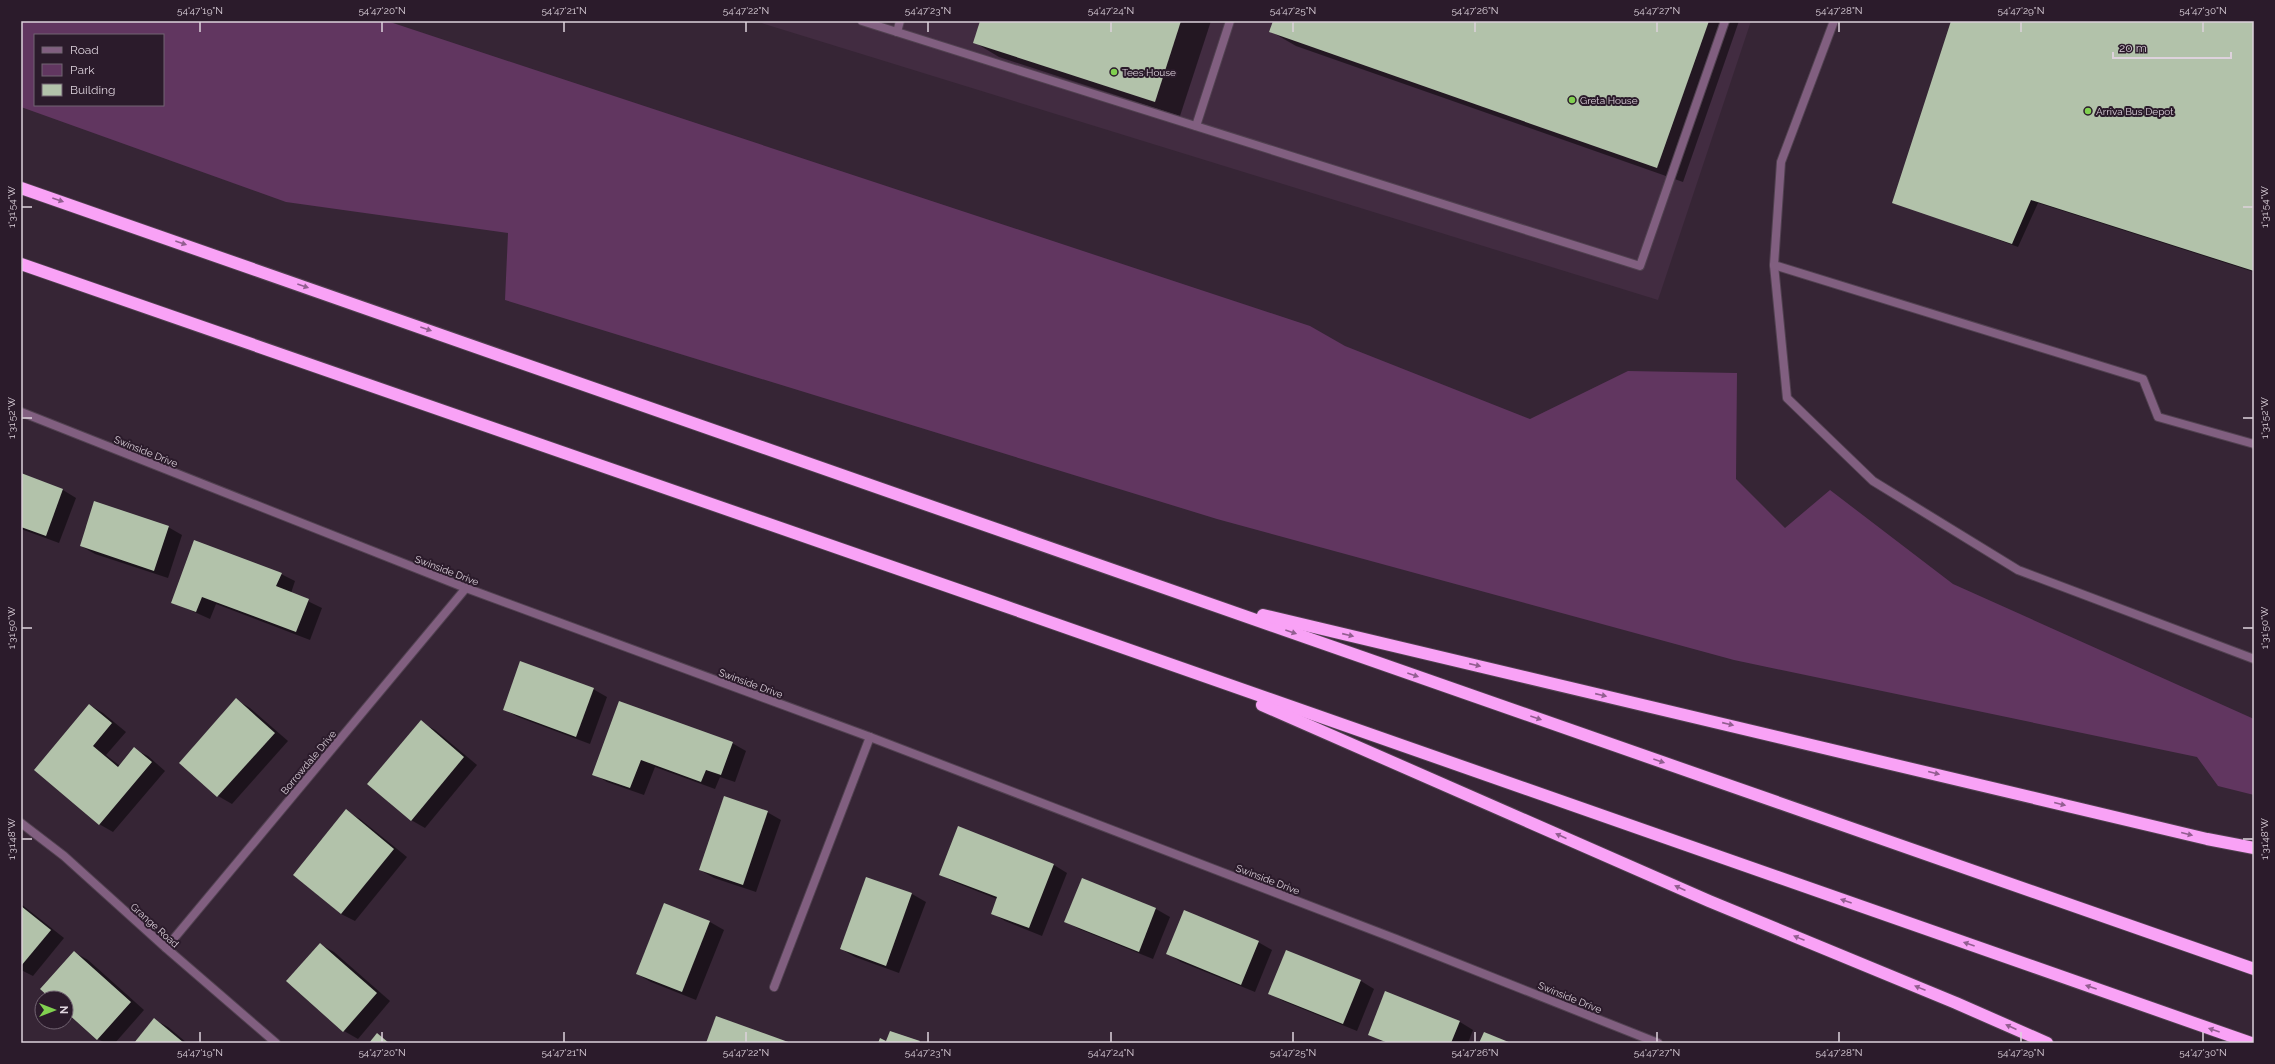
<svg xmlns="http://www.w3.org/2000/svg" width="2275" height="1064" font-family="Raleway,sans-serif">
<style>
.built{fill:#422c41}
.green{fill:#613660;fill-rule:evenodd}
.shadow{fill:#0007}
.building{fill:#b2c2aa}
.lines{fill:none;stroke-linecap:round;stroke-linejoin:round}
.lane-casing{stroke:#514150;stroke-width:10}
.street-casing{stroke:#514150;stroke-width:10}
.highway-casing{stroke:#514150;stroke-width:14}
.lane{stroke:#815f80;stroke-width:8}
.street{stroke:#815f80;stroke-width:8}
.highway{stroke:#f9a2f6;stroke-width:12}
.oneway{fill:#925e90}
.ticks{fill:none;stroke:#ddd2dc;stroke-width:1.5}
.poi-dot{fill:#81d050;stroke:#2b1b2b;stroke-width:1.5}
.labels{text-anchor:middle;stroke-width:4;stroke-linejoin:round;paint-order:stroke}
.poi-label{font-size:10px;fill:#ddd2dc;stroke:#2b1b2b;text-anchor:start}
.street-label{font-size:10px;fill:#ddd2dc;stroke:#2b1b2b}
.neatline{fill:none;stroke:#ddd2dc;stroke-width:1.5}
.ticks-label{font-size:10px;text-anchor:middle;fill:#ddd2dc}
</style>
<rect width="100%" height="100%" fill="#362535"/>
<polygon class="built" points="755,21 1751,21 1658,300"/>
<path class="green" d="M21 21H387L1310 326 1345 346 1530 419 1628 371 1737 373 1736 479 1785 528 1830 490 1953 584 2254 719V795L2218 786 2197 757 1734 660 1217 519 505 300 508 233 286 202 21 107ZM35 35H163V105H35Z"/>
<g class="shadow">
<polygon points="981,21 1211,21 1180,116 999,57 974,42"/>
<polygon points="1274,21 1739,21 1683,182 1296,46 1270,31"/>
<polygon points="1952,21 2254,21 2254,272 2038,203 2018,247 1893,202"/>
<polygon points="21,474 63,490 76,498 59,543 21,529"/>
<polygon points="168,527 182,535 168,578 95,554 81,546"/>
<polygon points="281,574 295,581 291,593 322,608 310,640 216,604 210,619 172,602"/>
<polygon points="593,689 607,697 590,744 518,717 504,709"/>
<polygon points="237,700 250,708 288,741 232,804 218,796 181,763"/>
<polygon points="619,702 732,743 746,751 735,782 720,777 715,789 655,767 644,795 607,782 594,774"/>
<polygon points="90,705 103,713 126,732 106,755 120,766 134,749 148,756 165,771 113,832 99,824"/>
<polygon points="421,722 435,730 477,765 425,828 411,820"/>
<polygon points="346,811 360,819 407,857 355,921 341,914"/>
<polygon points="767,812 781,820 756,892 714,878 700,870"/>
<polygon points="958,827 1054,865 1067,873 1042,936 1005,921 992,913 997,899 954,882 940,874"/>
<polygon points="867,878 912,894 926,902 899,973 855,957 841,949"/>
<polygon points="1082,879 1156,909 1170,917 1153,959 1079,929 1065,921"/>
<polygon points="21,904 64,938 33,976 21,970"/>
<polygon points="664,904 710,922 724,930 696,1000 651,982 637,974"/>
<polygon points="1258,942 1272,950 1255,992 1181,962 1168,954"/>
<polygon points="320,944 334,952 390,1001 358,1039 344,1031"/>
<polygon points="74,952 88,960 144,1010 115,1043 105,1043 98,1039 66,1011 66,998 51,998"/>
<polygon points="1361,981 1374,989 1357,1031 1283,1001 1269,993"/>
<polygon points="1386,992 1460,1022 1473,1030 1468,1043 1385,1043 1369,1034"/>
<polygon points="155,1020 168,1027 187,1043 135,1043"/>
</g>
<g class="building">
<polygon points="980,21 1181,21 1155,102 973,43"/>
<polygon points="1273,21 1709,21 1657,168 1269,32"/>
<polygon points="1951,21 2254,21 2254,271 2031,200 2012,244 1892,203"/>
<polygon points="21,473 63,489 46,536 21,527"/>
<polygon points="94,501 169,526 154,571 80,546"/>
<polygon points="194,540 282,573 276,586 309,599 296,632 202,597 196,612 171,603"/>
<polygon points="520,661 594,688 576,737 503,710"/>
<polygon points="236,698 275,733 217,797 179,763"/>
<polygon points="619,701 733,742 721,775 706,770 701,782 641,760 630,788 592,775"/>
<polygon points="89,704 112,723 93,746 118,767 134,747 152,762 99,825 34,770"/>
<polygon points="421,720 464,757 411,821 367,784"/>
<polygon points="724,796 768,811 743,885 699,870"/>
<polygon points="346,809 394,849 341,914 293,875"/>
<polygon points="958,826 1054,864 1029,928 991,914 997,897 939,875"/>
<polygon points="866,877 912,893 886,966 840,949"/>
<polygon points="1082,878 1156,908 1139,952 1064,922"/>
<polygon points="664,903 710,921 682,992 636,974"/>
<polygon points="21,906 51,930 21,966"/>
<polygon points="1184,910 1259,941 1241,985 1166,954"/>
<polygon points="320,943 377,993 343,1032 286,981"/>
<polygon points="1286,950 1361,980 1343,1024 1268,994"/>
<polygon points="74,951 131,1002 97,1040 66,1012 66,998 50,998 40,989"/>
<polygon points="1385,991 1460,1021 1451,1043 1388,1043 1368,1035"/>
<polygon points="716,1016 791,1043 706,1043"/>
<polygon points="154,1018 184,1043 134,1043"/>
<polygon points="890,1031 920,1041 919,1043 878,1043 880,1038 886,1041"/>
<polygon points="1484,1032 1511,1043 1479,1043"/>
<polygon points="377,1033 389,1043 369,1043"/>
</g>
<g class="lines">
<defs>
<g id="lane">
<polyline points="862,21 1640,266 1725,21"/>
<polyline points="1834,21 1781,162 1774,265 1787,398 1873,481 2018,570 2254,659"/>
<polyline points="897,32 900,21"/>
<polyline points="1196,126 1230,21"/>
<polyline points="1774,265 2143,379 2158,417 2254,444"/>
</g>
<g id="street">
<polyline points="21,412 466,588 870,737 1396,939 1658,1043"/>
<polyline points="21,823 64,856 166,948 276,1043"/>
<polyline points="166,948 466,588"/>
<polyline points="774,987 870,737"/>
</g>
<g id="highway">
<polyline points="21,188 2254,969"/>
<polyline points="21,264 993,602 2251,1043"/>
<polyline points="1263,615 2207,839 2254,848"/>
<polyline points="1262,705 1709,901 1956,1003 2047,1043"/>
</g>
</defs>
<use href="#lane" class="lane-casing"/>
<use href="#street" class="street-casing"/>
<use href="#highway" class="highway-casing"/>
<use href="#lane" class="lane"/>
<use href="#street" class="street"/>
<use href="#highway" class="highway"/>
</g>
<defs><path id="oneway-solid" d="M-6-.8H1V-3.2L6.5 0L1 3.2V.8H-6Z"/></defs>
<g class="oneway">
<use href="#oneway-solid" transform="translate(58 200) rotate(19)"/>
<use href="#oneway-solid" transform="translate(181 243) rotate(19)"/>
<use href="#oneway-solid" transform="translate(303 286) rotate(19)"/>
<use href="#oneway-solid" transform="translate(426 329) rotate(19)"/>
<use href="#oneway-solid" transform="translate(1291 632) rotate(19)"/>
<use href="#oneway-solid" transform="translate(1348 635) rotate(13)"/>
<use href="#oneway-solid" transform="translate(1475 665) rotate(13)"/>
<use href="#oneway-solid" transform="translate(1413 675) rotate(19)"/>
<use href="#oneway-solid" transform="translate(1601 695) rotate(13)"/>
<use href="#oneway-solid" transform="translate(1536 718) rotate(19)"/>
<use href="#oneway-solid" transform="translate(1728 724) rotate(13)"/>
<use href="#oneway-solid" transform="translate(1659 761) rotate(19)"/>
<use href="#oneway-solid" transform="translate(1934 773) rotate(14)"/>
<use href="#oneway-solid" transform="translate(2060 804) rotate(14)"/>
<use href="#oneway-solid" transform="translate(2187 834) rotate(14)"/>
<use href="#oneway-solid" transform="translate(1561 836) rotate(-156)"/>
<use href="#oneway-solid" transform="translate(1680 888) rotate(-156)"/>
<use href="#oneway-solid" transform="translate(1846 901) rotate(-161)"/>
<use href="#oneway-solid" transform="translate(1799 938) rotate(-158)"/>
<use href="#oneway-solid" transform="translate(1969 944) rotate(-161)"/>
<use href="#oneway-solid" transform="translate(2091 987) rotate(-161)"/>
<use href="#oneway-solid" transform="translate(1920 988) rotate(-158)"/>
<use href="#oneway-solid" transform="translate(2011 1027) rotate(-156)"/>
<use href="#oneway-solid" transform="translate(2214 1030) rotate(-161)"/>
</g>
<path class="ticks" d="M200 22V32M382 22V32M564 22V32M746 22V32M928 22V32M1111 22V32M1293 22V32M1475 22V32M1657 22V32M1839 22V32M2021 22V32M2203 22V32M22 207H32M2243 207H2253M22 418H32M2243 418H2253M22 628H32M2243 628H2253M22 839H32M2243 839H2253M200 1032V1042M382 1032V1042M564 1032V1042M746 1032V1042M928 1032V1042M1111 1032V1042M1293 1032V1042M1475 1032V1042M1657 1032V1042M1839 1032V1042M2021 1032V1042M2203 1032V1042"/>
<g class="poi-dot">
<circle cx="1114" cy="72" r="4"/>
<circle cx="1572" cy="100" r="4"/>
<circle cx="2088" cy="111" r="4"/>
</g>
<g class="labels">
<g class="poi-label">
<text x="1122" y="76">Tees House</text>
<text x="1580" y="104">Greta House</text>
<text x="2096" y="115">Arriva Bus Depot</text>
</g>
<g class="street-label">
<text transform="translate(146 451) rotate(22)" y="4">Swinside Drive</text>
<text transform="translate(447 570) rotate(21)" y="4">Swinside Drive</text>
<text transform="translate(751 683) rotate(20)" y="4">Swinside Drive</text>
<text transform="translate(308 762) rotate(-50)" y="4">Borrowdale Drive</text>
<text transform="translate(1268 879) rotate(21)" y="4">Swinside Drive</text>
<text transform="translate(155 925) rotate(42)" y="4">Grange Road</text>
<text transform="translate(1570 997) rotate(22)" y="4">Swinside Drive</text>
</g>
</g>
<rect width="2275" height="1064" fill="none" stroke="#2b1b2b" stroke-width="44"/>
<rect x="34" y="34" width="130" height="72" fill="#2b1b2b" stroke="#726472"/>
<rect x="42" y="47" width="20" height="6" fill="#815f80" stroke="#726472"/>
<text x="70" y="54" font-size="12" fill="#ddd2dc">Road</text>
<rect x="42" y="64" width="20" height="12" fill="#613660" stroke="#726472"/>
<text x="70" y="74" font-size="12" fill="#ddd2dc">Park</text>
<rect x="42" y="84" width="20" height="12" fill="#b2c2aa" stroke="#726472"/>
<text x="70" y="94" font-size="12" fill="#ddd2dc">Building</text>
<g transform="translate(54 1010) rotate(90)"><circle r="19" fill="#2b1b2b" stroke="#726472"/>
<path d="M0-3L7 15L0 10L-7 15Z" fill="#81d050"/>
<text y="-6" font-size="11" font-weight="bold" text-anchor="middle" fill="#ddd2dc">N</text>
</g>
<path d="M2113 52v6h118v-6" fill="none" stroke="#ddd2dc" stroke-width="2"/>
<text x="2119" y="52" font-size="12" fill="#ddd2dc" stroke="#2b1b2b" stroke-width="3" paint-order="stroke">20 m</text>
<rect x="22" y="22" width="2231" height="1020" class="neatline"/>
<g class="ticks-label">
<text x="200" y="14">54°47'19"N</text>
<text x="382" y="14">54°47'20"N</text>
<text x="564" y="14">54°47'21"N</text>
<text x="746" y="14">54°47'22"N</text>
<text x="928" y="14">54°47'23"N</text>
<text x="1111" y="14">54°47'24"N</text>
<text x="1293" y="14">54°47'25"N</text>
<text x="1475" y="14">54°47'26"N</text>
<text x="1657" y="14">54°47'27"N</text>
<text x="1839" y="14">54°47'28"N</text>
<text x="2021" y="14">54°47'29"N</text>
<text x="2203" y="14">54°47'30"N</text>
<text transform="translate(2264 207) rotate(-90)" y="4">1°31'54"W</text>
<text transform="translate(11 207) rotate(-90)" y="4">1°31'54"W</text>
<text transform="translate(2264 418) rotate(-90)" y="4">1°31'52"W</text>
<text transform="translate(11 418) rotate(-90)" y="4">1°31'52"W</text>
<text transform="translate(2264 628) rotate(-90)" y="4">1°31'50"W</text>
<text transform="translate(11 628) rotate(-90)" y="4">1°31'50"W</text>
<text transform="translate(2264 839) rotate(-90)" y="4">1°31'48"W</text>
<text transform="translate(11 839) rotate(-90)" y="4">1°31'48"W</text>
<text x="200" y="1056">54°47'19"N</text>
<text x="382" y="1056">54°47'20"N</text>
<text x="564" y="1056">54°47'21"N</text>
<text x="746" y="1056">54°47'22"N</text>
<text x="928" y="1056">54°47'23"N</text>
<text x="1111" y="1056">54°47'24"N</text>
<text x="1293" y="1056">54°47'25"N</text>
<text x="1475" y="1056">54°47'26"N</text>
<text x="1657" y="1056">54°47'27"N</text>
<text x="1839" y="1056">54°47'28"N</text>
<text x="2021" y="1056">54°47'29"N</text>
<text x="2203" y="1056">54°47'30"N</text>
</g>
</svg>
